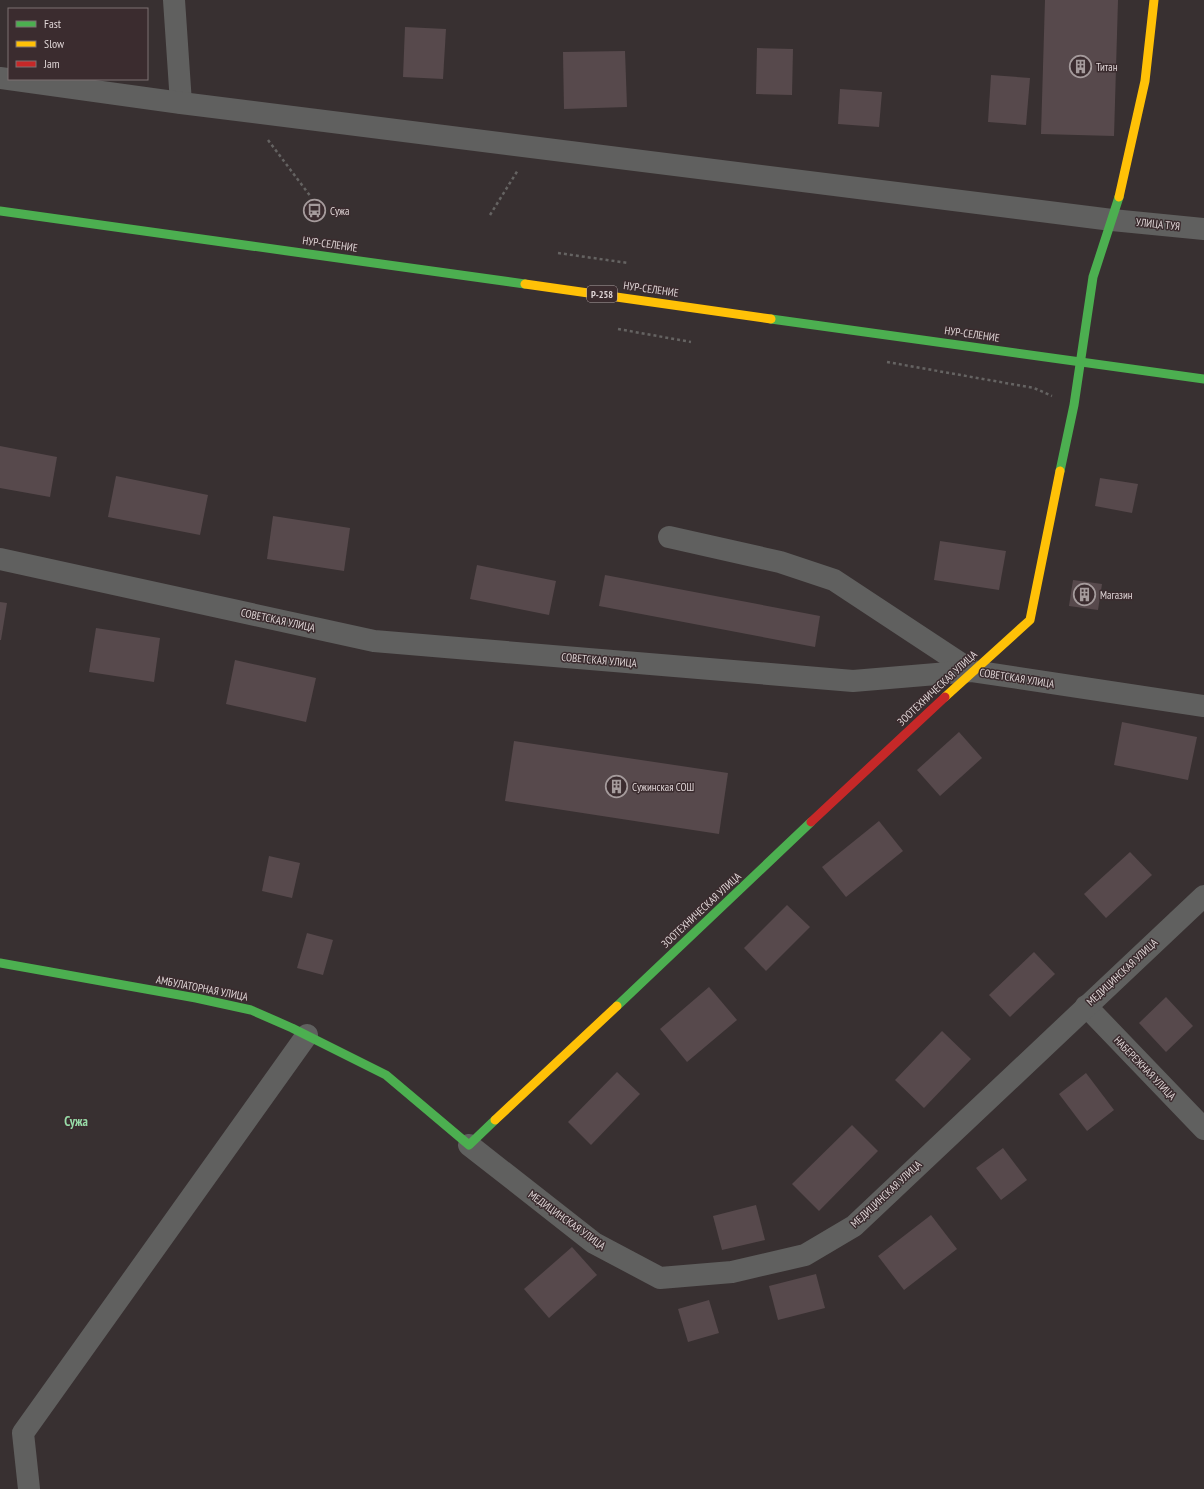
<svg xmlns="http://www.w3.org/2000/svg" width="1204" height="1489" font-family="'PT Sans Narrow',sans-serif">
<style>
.building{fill:#57494c}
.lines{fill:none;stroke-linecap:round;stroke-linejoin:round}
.path{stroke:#656362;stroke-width:2.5;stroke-dasharray:3 3;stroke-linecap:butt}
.street{stroke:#60605f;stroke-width:22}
.fast{stroke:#4caf50;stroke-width:9}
.slow{stroke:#ffc107;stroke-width:9}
.jam{stroke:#c62828;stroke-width:9}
.labels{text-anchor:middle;stroke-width:3;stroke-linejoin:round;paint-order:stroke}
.shield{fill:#3b2c2f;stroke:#aea2a4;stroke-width:1}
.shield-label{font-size:10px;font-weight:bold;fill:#dfd5d6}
.poi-label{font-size:11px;fill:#dfd5d6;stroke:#3b2c2f;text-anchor:start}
.street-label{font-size:11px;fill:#dfd5d6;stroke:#3b2c2f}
.quarter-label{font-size:13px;font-weight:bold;fill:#97dca8;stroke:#3b2c2f}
</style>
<rect width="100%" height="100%" fill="#383031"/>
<g class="building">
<polygon points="1045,0 1118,0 1114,136 1041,134"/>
<polygon points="405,27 446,29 443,79 403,77"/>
<polygon points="757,48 793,49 792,95 756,94"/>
<polygon points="625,51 627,107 564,109 563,52"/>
<polygon points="991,75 1030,78 1026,125 988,122"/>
<polygon points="840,89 882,92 879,127 838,124"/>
<polygon points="0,446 57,457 50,497 0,488"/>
<polygon points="116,476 208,495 200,535 108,517"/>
<polygon points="1100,478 1138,484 1132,513 1095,506"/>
<polygon points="273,516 350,528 344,571 267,559"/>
<polygon points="940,541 1006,551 999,590 934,580"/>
<polygon points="477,565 556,581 549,615 470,599"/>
<polygon points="605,575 820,616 815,647 599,606"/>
<polygon points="1073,580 1102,584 1098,610 1069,606"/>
<polygon points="0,602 7,603 1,640 0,640"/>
<polygon points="96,628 160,638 154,682 89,672"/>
<polygon points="235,660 316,678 306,722 226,704"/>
<polygon points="1122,722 1197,737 1188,780 1114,765"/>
<polygon points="959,732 982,758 940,796 917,770"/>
<polygon points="514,741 728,773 719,834 505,801"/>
<polygon points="879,821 903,851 846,897 822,867"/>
<polygon points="1130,852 1152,875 1106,918 1084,894"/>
<polygon points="269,856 300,863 292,898 262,891"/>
<polygon points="787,905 810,927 766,971 744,948"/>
<polygon points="307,933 333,940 323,975 297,968"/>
<polygon points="1034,952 1055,974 1010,1017 989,995"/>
<polygon points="709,987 737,1020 687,1062 660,1029"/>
<polygon points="1166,997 1193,1026 1166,1052 1139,1023"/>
<polygon points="942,1031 971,1059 924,1108 895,1080"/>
<polygon points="617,1072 640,1094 591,1145 568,1122"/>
<polygon points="1086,1073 1114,1110 1087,1131 1059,1094"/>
<polygon points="852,1125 878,1151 819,1211 792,1184"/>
<polygon points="1003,1148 1027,1180 1001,1200 976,1168"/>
<polygon points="756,1205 765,1240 722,1250 713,1216"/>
<polygon points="931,1215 957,1249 904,1290 878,1256"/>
<polygon points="572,1247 597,1275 549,1318 524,1289"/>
<polygon points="816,1274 825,1308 778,1320 769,1286"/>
<polygon points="709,1300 719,1333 688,1342 678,1309"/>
</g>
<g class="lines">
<g class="path">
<polyline points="268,140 311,197"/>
<polyline points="490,215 518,170"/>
<polyline points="558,253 628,263"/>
<polyline points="618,329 691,342"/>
<polyline points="887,362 1034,388 1052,396"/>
</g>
<g class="street">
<polyline points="174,0 181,103"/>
<polyline points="0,78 181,103 1112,220 1204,229"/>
<polyline points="669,537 780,562 834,580 972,671"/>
<polyline points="0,559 374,641 853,681 972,671 1204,706"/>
<polyline points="1086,1006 1204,1129"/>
<polyline points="469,1145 594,1243 660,1278 732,1272 805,1255 854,1226 1204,896"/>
<polyline points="29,1489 23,1433 307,1035"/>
</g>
<g class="fast">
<polyline points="0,211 525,284"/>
<polyline points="771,319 1204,379"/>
<polyline points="1060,471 1074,405 1093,277 1119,197"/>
<polyline points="0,963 196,998 251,1010 292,1028 386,1075 469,1145 495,1120"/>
<polyline points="617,1006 811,822"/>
</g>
<g class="slow">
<polyline points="1119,197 1145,81 1154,0"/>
<polyline points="525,284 771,319"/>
<polyline points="945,697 1030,620 1060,471"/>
<polyline points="495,1120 617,1006"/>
</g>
<polyline class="jam" points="811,822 945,697"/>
</g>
<defs>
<symbol id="building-ring" viewBox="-11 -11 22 22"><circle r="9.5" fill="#3b2c2f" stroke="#a59b9c" stroke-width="1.5"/><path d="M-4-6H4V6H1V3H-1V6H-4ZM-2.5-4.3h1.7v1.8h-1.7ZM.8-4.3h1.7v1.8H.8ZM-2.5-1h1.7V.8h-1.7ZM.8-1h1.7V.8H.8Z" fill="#a59b9c"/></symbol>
<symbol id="bus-ring" viewBox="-11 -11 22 22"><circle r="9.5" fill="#3b2c2f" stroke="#a59b9c" stroke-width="1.5"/><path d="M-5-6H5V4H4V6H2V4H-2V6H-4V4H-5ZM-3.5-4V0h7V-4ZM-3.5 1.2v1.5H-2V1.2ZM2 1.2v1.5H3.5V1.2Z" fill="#a59b9c"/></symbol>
</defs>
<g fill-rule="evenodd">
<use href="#building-ring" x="1068" y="54" width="25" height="25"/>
<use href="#bus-ring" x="302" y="198" width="25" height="25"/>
<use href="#building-ring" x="1072" y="582" width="25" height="25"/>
<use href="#building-ring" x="604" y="774" width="25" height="25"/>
</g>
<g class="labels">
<rect class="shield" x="587" y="286" width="30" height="16" rx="3"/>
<g class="shield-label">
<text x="602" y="298">Р-258</text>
</g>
<g class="poi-label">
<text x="1096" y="71">Титан</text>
<text x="330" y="215">Сужа</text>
<text x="1100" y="599">Магазин</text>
<text x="632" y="791">Сужинская СОШ</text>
</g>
<g class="street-label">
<text transform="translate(1158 224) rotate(6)" y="4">УЛИЦА ТУЯ</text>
<text transform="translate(330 244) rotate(8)" y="4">НУР-СЕЛЕНИЕ</text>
<text transform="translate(651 289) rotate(8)" y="4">НУР-СЕЛЕНИЕ</text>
<text transform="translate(972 334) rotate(8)" y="4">НУР-СЕЛЕНИЕ</text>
<text transform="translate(278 620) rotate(12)" y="4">СОВЕТСКАЯ УЛИЦА</text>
<text transform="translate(599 660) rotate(5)" y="4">СОВЕТСКАЯ УЛИЦА</text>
<text transform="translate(1017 678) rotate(9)" y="4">СОВЕТСКАЯ УЛИЦА</text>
<text transform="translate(937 688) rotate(-43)" y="4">ЗООТЕХНИЧЕСКАЯ УЛИЦА</text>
<text transform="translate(701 910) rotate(-43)" y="4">ЗООТЕХНИЧЕСКАЯ УЛИЦА</text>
<text transform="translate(1122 972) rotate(-43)" y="4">МЕДИЦИНСКАЯ УЛИЦА</text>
<text transform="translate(202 988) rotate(11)" y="4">АМБУЛАТОРНАЯ УЛИЦА</text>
<text transform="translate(1145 1068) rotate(46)" y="4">НАБЕРЕЖНАЯ УЛИЦА</text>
<text transform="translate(886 1194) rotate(-43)" y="4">МЕДИЦИНСКАЯ УЛИЦА</text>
<text transform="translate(567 1220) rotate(36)" y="4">МЕДИЦИНСКАЯ УЛИЦА</text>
</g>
<g class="quarter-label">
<text x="76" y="1126">Сужа</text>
</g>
</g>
<rect x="8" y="8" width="140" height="72" fill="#3b2c2f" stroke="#7d7072"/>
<rect x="16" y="21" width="20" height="6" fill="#4caf50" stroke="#7d7072"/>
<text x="44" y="28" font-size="12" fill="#dfd5d6">Fast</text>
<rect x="16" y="41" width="20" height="6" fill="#ffc107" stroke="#7d7072"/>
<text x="44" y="48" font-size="12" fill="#dfd5d6">Slow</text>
<rect x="16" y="61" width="20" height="6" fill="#c62828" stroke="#7d7072"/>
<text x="44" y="68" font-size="12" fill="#dfd5d6">Jam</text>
</svg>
